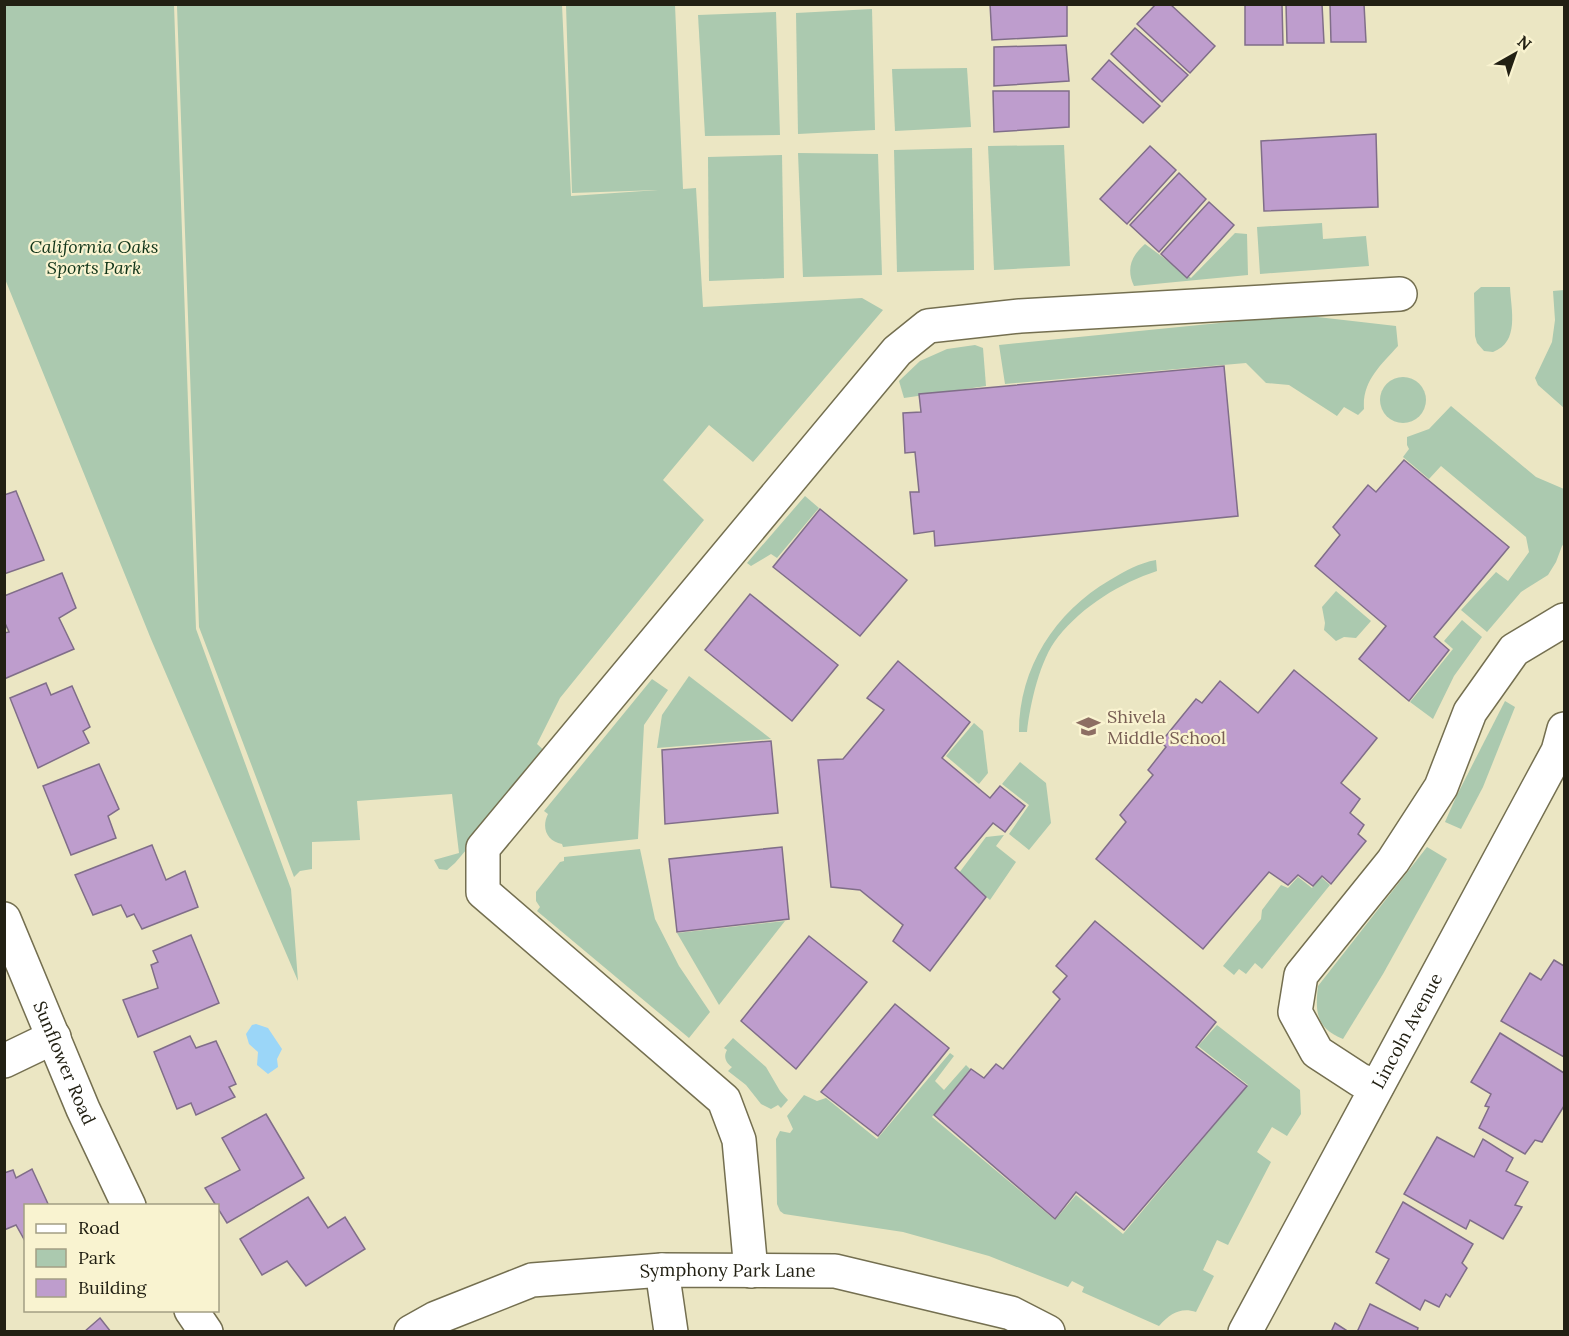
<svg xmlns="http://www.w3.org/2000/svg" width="1569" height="1336" font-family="Lora,serif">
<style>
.green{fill:#abc9af}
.water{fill:#9bd6f8}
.building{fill:#be9dcd;stroke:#806e89;stroke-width:1.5}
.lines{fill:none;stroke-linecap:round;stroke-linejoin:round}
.minor-casing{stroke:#746f50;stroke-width:36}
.minor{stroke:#fff;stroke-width:33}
.labels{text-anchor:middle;stroke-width:4.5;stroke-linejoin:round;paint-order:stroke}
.park-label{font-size:18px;font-style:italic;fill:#103419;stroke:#f9f3d0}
.education-label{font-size:18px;fill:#785e54;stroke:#f9f3d0;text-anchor:start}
.street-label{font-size:18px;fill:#222013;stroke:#f9f3d0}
</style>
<rect width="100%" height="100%" fill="#ebe6c3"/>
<g class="green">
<polygon points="5,4 174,5 196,629 291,889 298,981 151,639 5,279"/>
<polygon points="217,4 562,5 571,196 658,190 572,193 566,5 675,5 683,189 696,188 703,307 862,298 883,310 753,462 709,425 663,480 704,520 560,698 537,744 548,754 455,863 447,870 439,869 434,860 459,853 452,794 357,801 360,840 312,842 312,869 300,871 294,877 199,627 177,6"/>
<polygon points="872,9 875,130 798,134 796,13"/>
<polygon points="776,12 780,135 705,136 698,15"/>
<polygon points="967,68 971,127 895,131 892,69"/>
<polygon points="1064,145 1070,266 994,270 988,146"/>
<polygon points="972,148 974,270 897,272 894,150"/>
<polygon points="798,153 878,154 882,275 803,277"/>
<polygon points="782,155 784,278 709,281 708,157"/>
<polygon points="1322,223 1323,239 1366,236 1369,266 1260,274 1257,227"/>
<path d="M1235 233 1247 234 1248 275 1134 286C1126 269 1131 256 1145 244L1191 278Z"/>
<path d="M1481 287H1510C1511 310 1520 342 1493 352L1484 351 1477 343 1475 336 1474 293Z"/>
<polygon points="1564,290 1564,408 1538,385 1535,378 1552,342 1555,320 1553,291"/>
<path d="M1300 315 1396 326 1398 346C1381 365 1362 381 1364 409L1358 415 1344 407 1337 416 1289 385 1266 383 1246 363 1005 384 999 345Z"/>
<polygon points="975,345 983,348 986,386 904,398 899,381 920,361 947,349"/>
<circle cx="1403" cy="400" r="23"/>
<polygon points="1451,406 1536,477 1564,489 1564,544 1562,546 1556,562 1548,575 1521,592 1487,632 1461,610 1496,572 1508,581 1529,552 1526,537 1441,466 1429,479 1403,457 1409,449 1407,445 1407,437 1429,429"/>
<polygon points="805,496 819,508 777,558 771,554 751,566 747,563"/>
<path d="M1156 560 1157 571C1120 583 1083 606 1058 637 1040 659 1030 704 1027 732H1019C1019 668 1055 612 1110 580 1125 571 1139 563 1156 560Z"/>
<polygon points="1336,591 1371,621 1356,638 1344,637 1336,641 1324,630 1325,623 1322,607"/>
<polygon points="1462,620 1482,637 1454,676 1433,719 1410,702 1453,649 1444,641"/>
<polygon points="689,676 771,739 657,748 662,715"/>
<path d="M652 679 668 690 644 725 638 839 563 847 562 844C547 841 541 828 548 814L544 811Z"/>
<polygon points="1505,701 1515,707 1483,787 1461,829 1445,822 1456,797"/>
<polygon points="974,723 983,731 988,773 979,784 946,756"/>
<polygon points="1020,762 1046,783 1051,823 1029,850 1009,834 1029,805 1002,784"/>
<polygon points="1004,835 996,846 1016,862 990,900 959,873 986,837"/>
<path d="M1427 847 1447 859 1383 974 1343 1039C1316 1028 1315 1012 1318 986Z"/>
<polygon points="640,849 655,919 679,966 710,1012 689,1038 537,911 540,907 536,901 536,892 560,862 564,861 564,857"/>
<polygon points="1298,877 1312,888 1321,877 1330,885 1262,969 1255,963 1246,974 1239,969 1234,975 1223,966 1261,919 1262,910 1281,885 1288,888"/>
<polygon points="785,921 719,1005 677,933"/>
<path d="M1217 1025 1300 1090 1301 1114 1287 1136 1272 1127 1257 1152 1271 1162 1228 1245 1217 1240 1203 1270 1214 1276 1196 1312C1180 1307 1170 1314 1159 1326L1082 1292 1084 1287 1072 1281 1068 1287 989 1256 903 1232 784 1214 780 1211 777 1204 776 1139 780 1131 790 1133 793 1129 787 1116 804 1095 817 1101 826 1098 877 1139 950 1053 954 1056 935 1081 944 1090 966 1065 970 1069 932 1117 1055 1220 1076 1195 1123 1234 1248 1085 1198 1046Z"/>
<path d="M733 1038 766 1067 780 1091 788 1100 781 1108 778 1105 771 1109 761 1104 746 1085 728 1071 732 1067C726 1063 723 1057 727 1050L724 1048Z"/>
</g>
<polygon class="water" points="256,1024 268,1028 282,1049 277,1059 278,1067 268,1074 257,1065 258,1052 249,1044 246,1034 252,1025"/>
<g class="building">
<polygon points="990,4 1067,4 1067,36 992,40"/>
<polygon points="1156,4 1170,4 1215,46 1190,73 1137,24"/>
<polygon points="1245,4 1282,4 1283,45 1245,45"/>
<polygon points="1286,4 1322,4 1324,43 1287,43"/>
<polygon points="1330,4 1364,4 1366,42 1331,42"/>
<polygon points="1135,28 1188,75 1162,102 1111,54"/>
<polygon points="1066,45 1069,81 994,86 994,47"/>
<polygon points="1109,60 1160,106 1143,123 1092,79"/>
<polygon points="993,91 1069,91 1069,127 994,132"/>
<polygon points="1376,134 1378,207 1264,211 1261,141"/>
<polygon points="1150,146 1176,170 1127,224 1100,199"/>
<polygon points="1179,173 1206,199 1159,252 1130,225"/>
<polygon points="1209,202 1234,225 1187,278 1161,254"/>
<polygon points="1224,366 1238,516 935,546 934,531 914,534 910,492 919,492 915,452 905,453 903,413 921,412 919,394"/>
<polygon points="1404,460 1509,547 1434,637 1449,650 1409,701 1359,659 1386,626 1315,566 1340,535 1333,527 1368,485 1376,492"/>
<polygon points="16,491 44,560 4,574 4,495"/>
<polygon points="820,509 907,580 860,636 773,567"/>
<polygon points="62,573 76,608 59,618 74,649 4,679 4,633 9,632 4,621 4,596"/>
<polygon points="750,594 838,665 792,721 705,650"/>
<polygon points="898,661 970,722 942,758 990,798 1000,786 1025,806 1005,832 993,823 955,868 986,897 930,971 893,941 903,925 860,890 831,887 818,760 843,759 874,722 884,710 867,698"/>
<polygon points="1294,670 1377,738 1341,783 1360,799 1350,813 1364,825 1358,834 1366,841 1331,884 1322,876 1313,886 1298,875 1288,885 1269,872 1203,949 1096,859 1126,822 1120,815 1153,775 1148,770 1166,747 1161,742 1196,699 1202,703 1220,681 1258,713"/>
<polygon points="46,683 51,695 72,686 90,727 83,731 89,743 38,768 10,698"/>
<polygon points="771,741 778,813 665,824 662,750"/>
<polygon points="99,764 119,809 108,816 116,838 71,855 43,786"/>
<polygon points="152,845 166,880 185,871 198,907 142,929 134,914 127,917 121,905 93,915 75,875"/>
<polygon points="782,847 789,919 677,932 669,859"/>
<polygon points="1095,921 1216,1022 1196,1047 1247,1086 1124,1230 1076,1192 1055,1219 934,1115 971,1069 984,1078 996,1064 1003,1069 1060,999 1053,992 1067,976 1056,966"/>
<polygon points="191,935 219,1003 138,1037 123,1000 158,988 151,965 158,962 153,951"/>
<polygon points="809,936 867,982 796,1069 741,1021"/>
<polygon points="1554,960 1564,966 1564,1057 1501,1021 1530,973 1541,980"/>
<polygon points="895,1004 949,1048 878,1136 821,1092"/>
<polygon points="1500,1033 1564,1073 1564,1106 1542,1142 1535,1140 1525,1154 1479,1128 1489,1107 1485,1106 1491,1094 1471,1082"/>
<polygon points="190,1036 196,1048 216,1041 236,1084 229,1087 235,1097 196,1115 191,1103 177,1109 154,1052"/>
<polygon points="266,1114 304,1178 227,1223 205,1188 240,1170 222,1138"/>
<polygon points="1437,1137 1474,1157 1483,1139 1513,1158 1506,1171 1528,1182 1515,1205 1522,1207 1503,1239 1470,1220 1466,1229 1404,1194"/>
<polygon points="32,1169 49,1206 26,1206 25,1241 16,1225 4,1230 4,1173 13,1170 16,1178"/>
<polygon points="308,1197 328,1228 345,1217 365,1249 306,1286 287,1261 262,1275 240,1239"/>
<polygon points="1403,1202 1473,1244 1462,1263 1467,1268 1450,1297 1446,1294 1439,1307 1425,1300 1420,1310 1376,1283 1389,1259 1376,1252"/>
<polygon points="1370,1304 1418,1328 1417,1332 1357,1332"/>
<polygon points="100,1318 111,1332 84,1332"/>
<polygon points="1335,1323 1349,1332 1331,1332"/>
</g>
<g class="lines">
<defs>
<g id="minor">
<path id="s1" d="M4 919 83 1109 129 1206"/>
<polyline points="4,1061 54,1037"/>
<polyline points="1377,1086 1360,1080 1317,1052 1295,1012 1301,975 1393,861 1441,787 1470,712 1514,650 1564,620"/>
<polyline points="662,1270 671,1332"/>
<polyline points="751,1271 739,1140 724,1100 483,892 483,848 897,351 928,326 1020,316 1400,294"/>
<polyline points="191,1310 206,1332"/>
<path id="s2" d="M411 1332 436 1318 532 1280 662 1270 835 1271 1011 1313 1048 1332"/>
<path id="s3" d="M1245 1332 1558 751 1564 729"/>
</g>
</defs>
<use href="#minor" class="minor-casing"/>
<use href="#minor" class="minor"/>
</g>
<defs>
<symbol id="school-bare" viewBox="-9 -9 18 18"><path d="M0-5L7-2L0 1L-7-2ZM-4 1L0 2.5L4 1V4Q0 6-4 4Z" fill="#8d6e63" stroke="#f9f3d0" stroke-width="2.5" paint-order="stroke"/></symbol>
</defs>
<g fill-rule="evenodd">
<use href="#school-bare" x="1072" y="710" width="33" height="33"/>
</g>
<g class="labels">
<g class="park-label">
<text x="94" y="253">California Oaks<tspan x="94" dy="21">Sports Park</tspan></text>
</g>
<g class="education-label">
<text x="1107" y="723">Shivela<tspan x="1107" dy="21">Middle School</tspan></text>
</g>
<g class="street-label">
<text dy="6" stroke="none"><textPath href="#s3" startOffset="342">Lincoln Avenue</textPath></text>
<text dy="6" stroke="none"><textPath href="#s1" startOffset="156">Sunflower Road</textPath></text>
<text dy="6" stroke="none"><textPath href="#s2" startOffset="328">Symphony Park Lane</textPath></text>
</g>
</g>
<rect width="1569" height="1336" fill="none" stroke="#222013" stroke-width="12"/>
<rect x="24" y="1204" width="195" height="108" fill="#f9f3d0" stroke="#a39f84" stroke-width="1.5"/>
<rect x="36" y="1224" width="30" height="9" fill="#ffffff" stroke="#a39f84" stroke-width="1.5"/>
<text x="78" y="1234" font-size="18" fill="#222013">Road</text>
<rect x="36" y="1249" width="30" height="18" fill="#abc9af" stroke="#a39f84" stroke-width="1.5"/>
<text x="78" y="1264" font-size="18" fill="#222013">Park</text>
<rect x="36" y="1279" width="30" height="18" fill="#be9dcd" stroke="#a39f84" stroke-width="1.5"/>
<text x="78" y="1294" font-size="18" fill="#222013">Building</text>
<g transform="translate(1515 54) rotate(40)" stroke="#f9f3d0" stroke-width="4.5" paint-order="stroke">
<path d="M0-4.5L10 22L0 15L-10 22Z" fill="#222013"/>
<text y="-9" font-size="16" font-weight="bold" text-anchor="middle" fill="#222013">N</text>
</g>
</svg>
